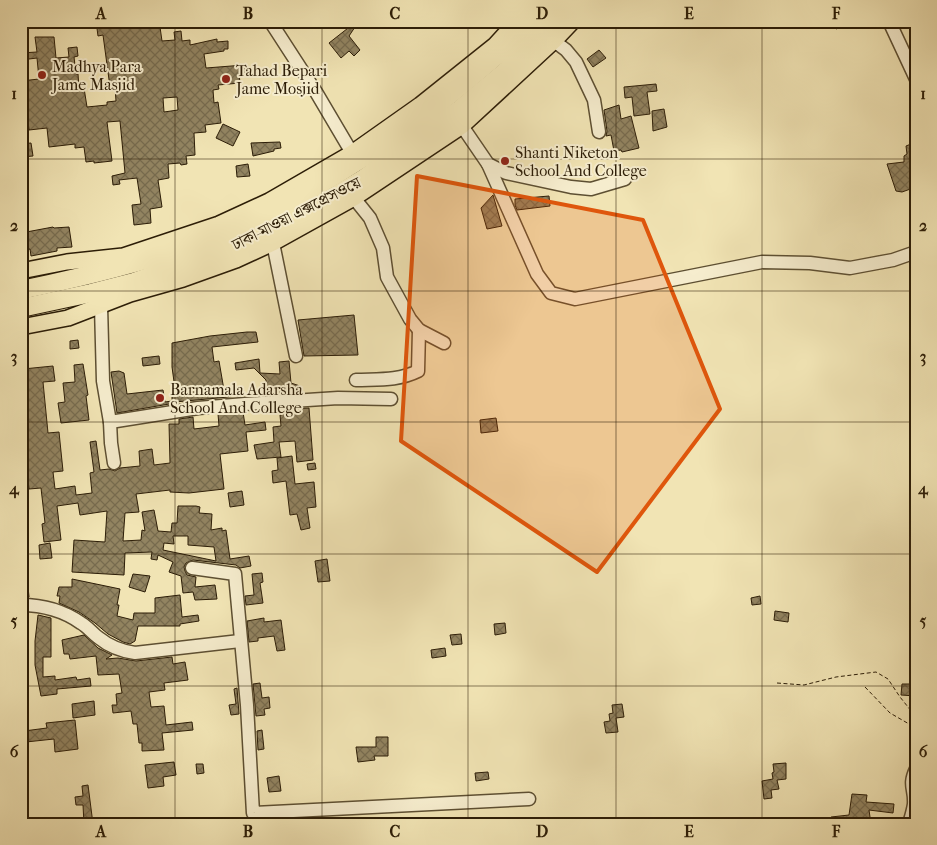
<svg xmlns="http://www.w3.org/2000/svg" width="937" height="845" font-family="'IM FELL French Canon','Noto Serif Bengali',serif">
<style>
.building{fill:url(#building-cross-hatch);stroke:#2c1d07;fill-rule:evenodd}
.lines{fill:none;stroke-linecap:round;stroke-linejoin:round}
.minor-casing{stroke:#5d4f32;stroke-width:15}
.major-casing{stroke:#2c1d07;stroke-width:18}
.highway-casing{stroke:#2c1d07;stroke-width:20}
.path{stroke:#2c1d07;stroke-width:1;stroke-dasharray:4 2.5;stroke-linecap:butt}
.minor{stroke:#f6edce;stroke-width:12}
.major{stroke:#f1e4b4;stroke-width:15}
.highway{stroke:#f1e4b4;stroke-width:18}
.marked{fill:#df560c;fill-opacity:0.2;stroke:#df560c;stroke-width:4;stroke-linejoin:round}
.grid{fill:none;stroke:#2c1d07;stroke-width:1;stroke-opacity:0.55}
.poi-dot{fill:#8f2418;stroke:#f6edce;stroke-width:2}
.labels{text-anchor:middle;stroke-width:4;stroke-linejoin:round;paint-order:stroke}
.poi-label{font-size:16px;fill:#2c1d07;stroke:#f6edce;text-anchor:start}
.street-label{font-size:16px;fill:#2c1d07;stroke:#f6edce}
.neatline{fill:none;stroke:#2c1d07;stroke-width:2}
.grid-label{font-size:16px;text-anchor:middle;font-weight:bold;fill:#2c1d07}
</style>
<defs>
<pattern id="building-cross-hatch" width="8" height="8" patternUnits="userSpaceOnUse" patternTransform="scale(1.25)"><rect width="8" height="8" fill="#928461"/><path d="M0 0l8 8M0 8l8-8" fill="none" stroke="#776b4e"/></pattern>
</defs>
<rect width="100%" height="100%" fill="#f1e4b4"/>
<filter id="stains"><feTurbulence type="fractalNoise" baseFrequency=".004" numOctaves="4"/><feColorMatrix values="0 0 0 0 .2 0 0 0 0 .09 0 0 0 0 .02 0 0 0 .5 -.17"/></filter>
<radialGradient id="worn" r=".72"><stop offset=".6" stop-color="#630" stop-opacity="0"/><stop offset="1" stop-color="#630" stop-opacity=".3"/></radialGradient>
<g class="building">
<path d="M96 21H156L157 28 160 27 162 41 175 40 174 32 181 31 182 41 190 40V45L217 39V42L228 41V49H224V51L204 54 206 68 244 65 245 72 239 73 240 83 218 85 219 89 213 90 214 103 218 102 221 123 205 125 206 132 194 133 195 155 186 156 187 164 181 165 180 163 168 164 169 178 158 180 162 207 150 209 151 223 134 225 132 205 141 204 137 178 119 180 120 184 113 185 112 176 125 173 120 121 107 122 112 161 94 163V161L86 162 84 147 75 148V144L49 147 47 128 29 130 26 105H23L21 81 39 79 37 58 21 60V53L37 52 35 37H54L56 58 69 57 68 48 77 47 78 56 74 57 76 74H78L79 88H84L87 107 107 105V102L116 101 115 87H110L103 35 98 36ZM177 97 178 110 164 112 163 98Z"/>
<polygon points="357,21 359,21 349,36 360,50 354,56 349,51 341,58 329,43"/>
<polygon points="832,21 854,21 836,29"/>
<polygon points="599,50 606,58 593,67 587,59"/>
<polygon points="656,84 657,91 647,92 650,114 634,116 632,97 625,98 624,87"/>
<polygon points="619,105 621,119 631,116 639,148 622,152 621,150 614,151 611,135 606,136 607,131 604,110"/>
<polygon points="664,109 667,127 653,131 652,111"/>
<polygon points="223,124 240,132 233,146 216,138"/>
<polygon points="280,142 281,148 274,149 274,151 253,156 251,143"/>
<polygon points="916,142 916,187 902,192 896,191 887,164 904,162 904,156 907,154 906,146"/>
<polygon points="31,143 33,156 21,157 21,144"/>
<polygon points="248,164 250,176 237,177 236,166"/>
<polygon points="493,195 502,226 487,229 481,208"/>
<polygon points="549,196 550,206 517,210 515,205 515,199"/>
<polygon points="53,227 54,228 69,227 72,247 57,248 57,251 31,256 30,249 21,251 21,233"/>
<polygon points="354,315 358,355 304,356 298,320"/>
<polygon points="247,332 256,332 258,342 212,347 214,362 219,361 224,390 235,390 239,396 175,402 175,403 117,413 111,372 119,371 124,373 127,394 163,390 165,402 172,401 172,390 175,389 172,367 172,343 210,336"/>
<polygon points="78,340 79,348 70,349 70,341"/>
<polygon points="159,356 160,364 143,366 142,358"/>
<polygon points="259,359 260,373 280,374 279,362 289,361 291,383 300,386 300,392 280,394 280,390 266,392 266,380 254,368 236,370 235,363"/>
<polygon points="83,364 88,395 86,396 89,420 61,423 58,403 65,402 63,383 75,382 74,365"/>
<path d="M53 366 55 381 43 382 48 433 59 432 63 471 53 472 55 489 75 486 76 495 92 493 90 473 94 472 90 442 96 441 100 470 109 469 115 471 120 468 140 466 139 451 152 449 154 465 170 463 169 424H179V419L193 417 194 429 219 426 218 414 243 412 245 425 265 422 266 430 246 432 248 451 220 454 224 489 189 493 170 492V490L136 494 139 512 125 513 123 541 141 540 142 530 145 531 142 512 154 510 158 531 171 532 172 523H177L178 506H196L200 507 199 513 212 514 211 530 222 528V531L226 530 230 559 249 556 251 566 240 568 236 565 193 560 186 563 184 567 185 571 187 575 196 577 195 587 215 585 217 599 195 600 193 592 183 593 181 576 169 572 173 562 158 555 157 560 151 559 152 552 125 553 124 575 72 572 74 540 105 542 107 511 80 515 78 503 57 506 61 540 44 542 42 524 45 523 41 488 29 489 27 471H21V379L24 378 23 369ZM173 536H188V545L214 547 216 561 163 550 164 543 174 544Z"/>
<polygon points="309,408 313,460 297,462 295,441 279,442 281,457 257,459 254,445 274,442 273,427 281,426 280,415 292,413 291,409"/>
<polygon points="496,418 498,431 481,433 480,420"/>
<polygon points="292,456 295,484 314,482 316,507 307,508 310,528 301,530 297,514 290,515 286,481 273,483 272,471 278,470 277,458"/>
<polygon points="315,463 316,469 308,470 307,464"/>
<polygon points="242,491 244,505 230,507 228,493"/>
<polygon points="50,543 52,558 40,559 39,545"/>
<polygon points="327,559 330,581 318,582 315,561"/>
<polygon points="26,566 29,597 21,597 21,567"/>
<polygon points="262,573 263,582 260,583 263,603 246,605 245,596 254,595 252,574"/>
<polygon points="133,574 150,576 145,592 129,587"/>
<polygon points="72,579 120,589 117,605 119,605 117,616 133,620 134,613 155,613 155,598 180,595 182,617 198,615 199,621 180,624 180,626 138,626 135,641 130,644 123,642 108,634 95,623 79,612 59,603 60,596 57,596 59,587 72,587"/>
<polygon points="760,596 761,604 752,605 751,598"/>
<polygon points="775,611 789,613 788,622 774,620"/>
<polygon points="38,615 51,618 51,657 43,657 43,677 55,676 55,680 76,677 77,680 90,678 91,686 57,689 57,694 41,696 35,665 35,641"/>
<polygon points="264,618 264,622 281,620 285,650 277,651 274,636 258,638 258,641 249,642 247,621"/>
<polygon points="505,623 506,633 495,635 494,624"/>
<polygon points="461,634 462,644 452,645 450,635"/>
<polygon points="84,635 98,648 112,655 106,659 118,658 136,661 172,657 173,664 185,662 188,680 164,683 165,690 149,692 151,707 164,706 166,725 192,722 193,730 162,733 164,750 142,751 142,743 139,743 137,724 133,724 131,711 113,713 112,705 117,705 116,694 122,693 119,674 98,675 96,656 70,659 69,654 64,654 62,640"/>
<polygon points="445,648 446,656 432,658 431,650"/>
<polygon points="260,683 262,698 269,697 270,708 264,709 265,715 256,716 253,684"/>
<polygon points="902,684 916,684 916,696 901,695"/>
<polygon points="237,688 239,714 231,715 229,705 236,704 234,689"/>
<polygon points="94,701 95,715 73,718 72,704"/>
<polygon points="622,704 624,717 616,718 618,732 606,733 604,722 610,721 609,714 613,713 612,705"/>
<polygon points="75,720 78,749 55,752 54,739 26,742 24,731 47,728 46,723"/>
<polygon points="262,730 264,749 258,750 257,731"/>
<polygon points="376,737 388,737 388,756 374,756 375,760 358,762 356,747 376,747"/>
<polygon points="174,762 176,775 163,777 164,786 148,788 145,765"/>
<polygon points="786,763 786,779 777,780 779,789 771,790 772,798 764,799 762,781 773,779 772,773 774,772 773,764"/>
<polygon points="196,764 203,764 204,773 197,774"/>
<polygon points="488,772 489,779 476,781 475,773"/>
<polygon points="279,776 281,791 269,792 267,778"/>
<polygon points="88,785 93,824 84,824 83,805 76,805 75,797 83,796 82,786"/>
<polygon points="852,794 867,795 866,802 894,804 893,813 869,810 871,824 832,824 831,817 849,815"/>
</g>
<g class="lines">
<defs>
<g id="minor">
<polyline points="270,21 316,92 352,153"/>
<polyline points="889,21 916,79"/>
<polyline points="554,41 566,50 576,62 594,100 599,132"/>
<polyline points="462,126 488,164 506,173 571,187 591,189 625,179"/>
<polyline points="488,164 537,274 551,293 575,299 762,262 810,263 850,268 893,260 916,252"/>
<polyline points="354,198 370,218 383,248 387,277 410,319 419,330 444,343"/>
<polyline points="273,243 296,356"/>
<polyline points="101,306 103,381 110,422 111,443 114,463"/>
<path d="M356 380C378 379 398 381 418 371L419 330"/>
<polyline points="110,422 198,408 245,404 338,398 391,399"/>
<polyline points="192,568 235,574 247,705 253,813 529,799"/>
<path d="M21 605C42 605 64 611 81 623 88 627 93 634 99 638 110 647 121 651 135 653L240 641"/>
<path d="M909 824C911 817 913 811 914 804 915 788 908 786 916 769"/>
</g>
<g id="major">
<polyline points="21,271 67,262 123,256 219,224 269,201 352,153 420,105 495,45 517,21"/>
<polyline points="21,327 68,318 130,294 183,279 236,260 273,243 354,198 462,126 554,41 573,21"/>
</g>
<g id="highway">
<path d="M21 290C70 280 117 269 165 254 178 249 192 246 204 241 303 201 388 147 469 79 491 61 514 42 534 21"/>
<polyline points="21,308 91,293 134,282 221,251 266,231 326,201 363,179 460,109 506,71 552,21"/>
</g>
</defs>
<use href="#minor" class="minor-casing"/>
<use href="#major" class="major-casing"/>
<use href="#highway" class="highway-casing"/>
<g class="path">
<polyline points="777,683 804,685 836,677 876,672 888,679 900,697 916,717"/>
<polyline points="865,687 890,713 916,728"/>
</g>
<use href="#minor" class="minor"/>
<use href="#major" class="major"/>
<use href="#highway" class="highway"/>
</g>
<path class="marked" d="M417 176 643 220 720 409 597 572 401 441Z"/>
<path class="grid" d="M175 21V824M322 21V824M468 21V824M616 21V824M762 21V824M21 159H916M21 291H916M21 422H916M21 554H916M21 686H916"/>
<g class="poi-dot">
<circle cx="42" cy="75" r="5"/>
<circle cx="226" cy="79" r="5"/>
<circle cx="505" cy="161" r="5"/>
<circle cx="160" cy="398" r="5"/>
</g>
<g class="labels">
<g class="poi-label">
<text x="52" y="72">Madhya Para<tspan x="52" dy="18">Jame Masjid</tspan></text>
<text x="236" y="76">Tahad Bepari<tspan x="236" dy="18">Jame Mosjid</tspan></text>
<text x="515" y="158">Shanti Niketon<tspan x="515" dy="18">School And College</tspan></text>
<text x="170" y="395">Barnamala Adarsha<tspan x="170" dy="18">School And College</tspan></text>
</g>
<g class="street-label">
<text transform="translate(296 213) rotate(-27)" y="6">ঢাকা-মাওয়া এক্সপ্রেসওয়ে</text>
</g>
</g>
<rect width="937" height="845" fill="none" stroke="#f1e4b4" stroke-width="55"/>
<rect x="28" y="28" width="882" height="790" class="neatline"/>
<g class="grid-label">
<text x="101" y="19">A</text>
<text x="248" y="19">B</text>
<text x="395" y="19">C</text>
<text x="542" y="19">D</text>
<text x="689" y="19">E</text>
<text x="836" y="19">F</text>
<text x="14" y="99">1</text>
<text x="923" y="99">1</text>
<text x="14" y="231">2</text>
<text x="923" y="231">2</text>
<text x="14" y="362">3</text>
<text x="923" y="362">3</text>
<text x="14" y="494">4</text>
<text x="923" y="494">4</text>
<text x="14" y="626">5</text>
<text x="923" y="626">5</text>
<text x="14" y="757">6</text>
<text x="923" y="757">6</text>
<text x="101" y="837">A</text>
<text x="248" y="837">B</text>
<text x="395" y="837">C</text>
<text x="542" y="837">D</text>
<text x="689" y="837">E</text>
<text x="836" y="837">F</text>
</g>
<rect width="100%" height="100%" filter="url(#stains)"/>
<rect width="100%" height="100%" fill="url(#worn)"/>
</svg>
